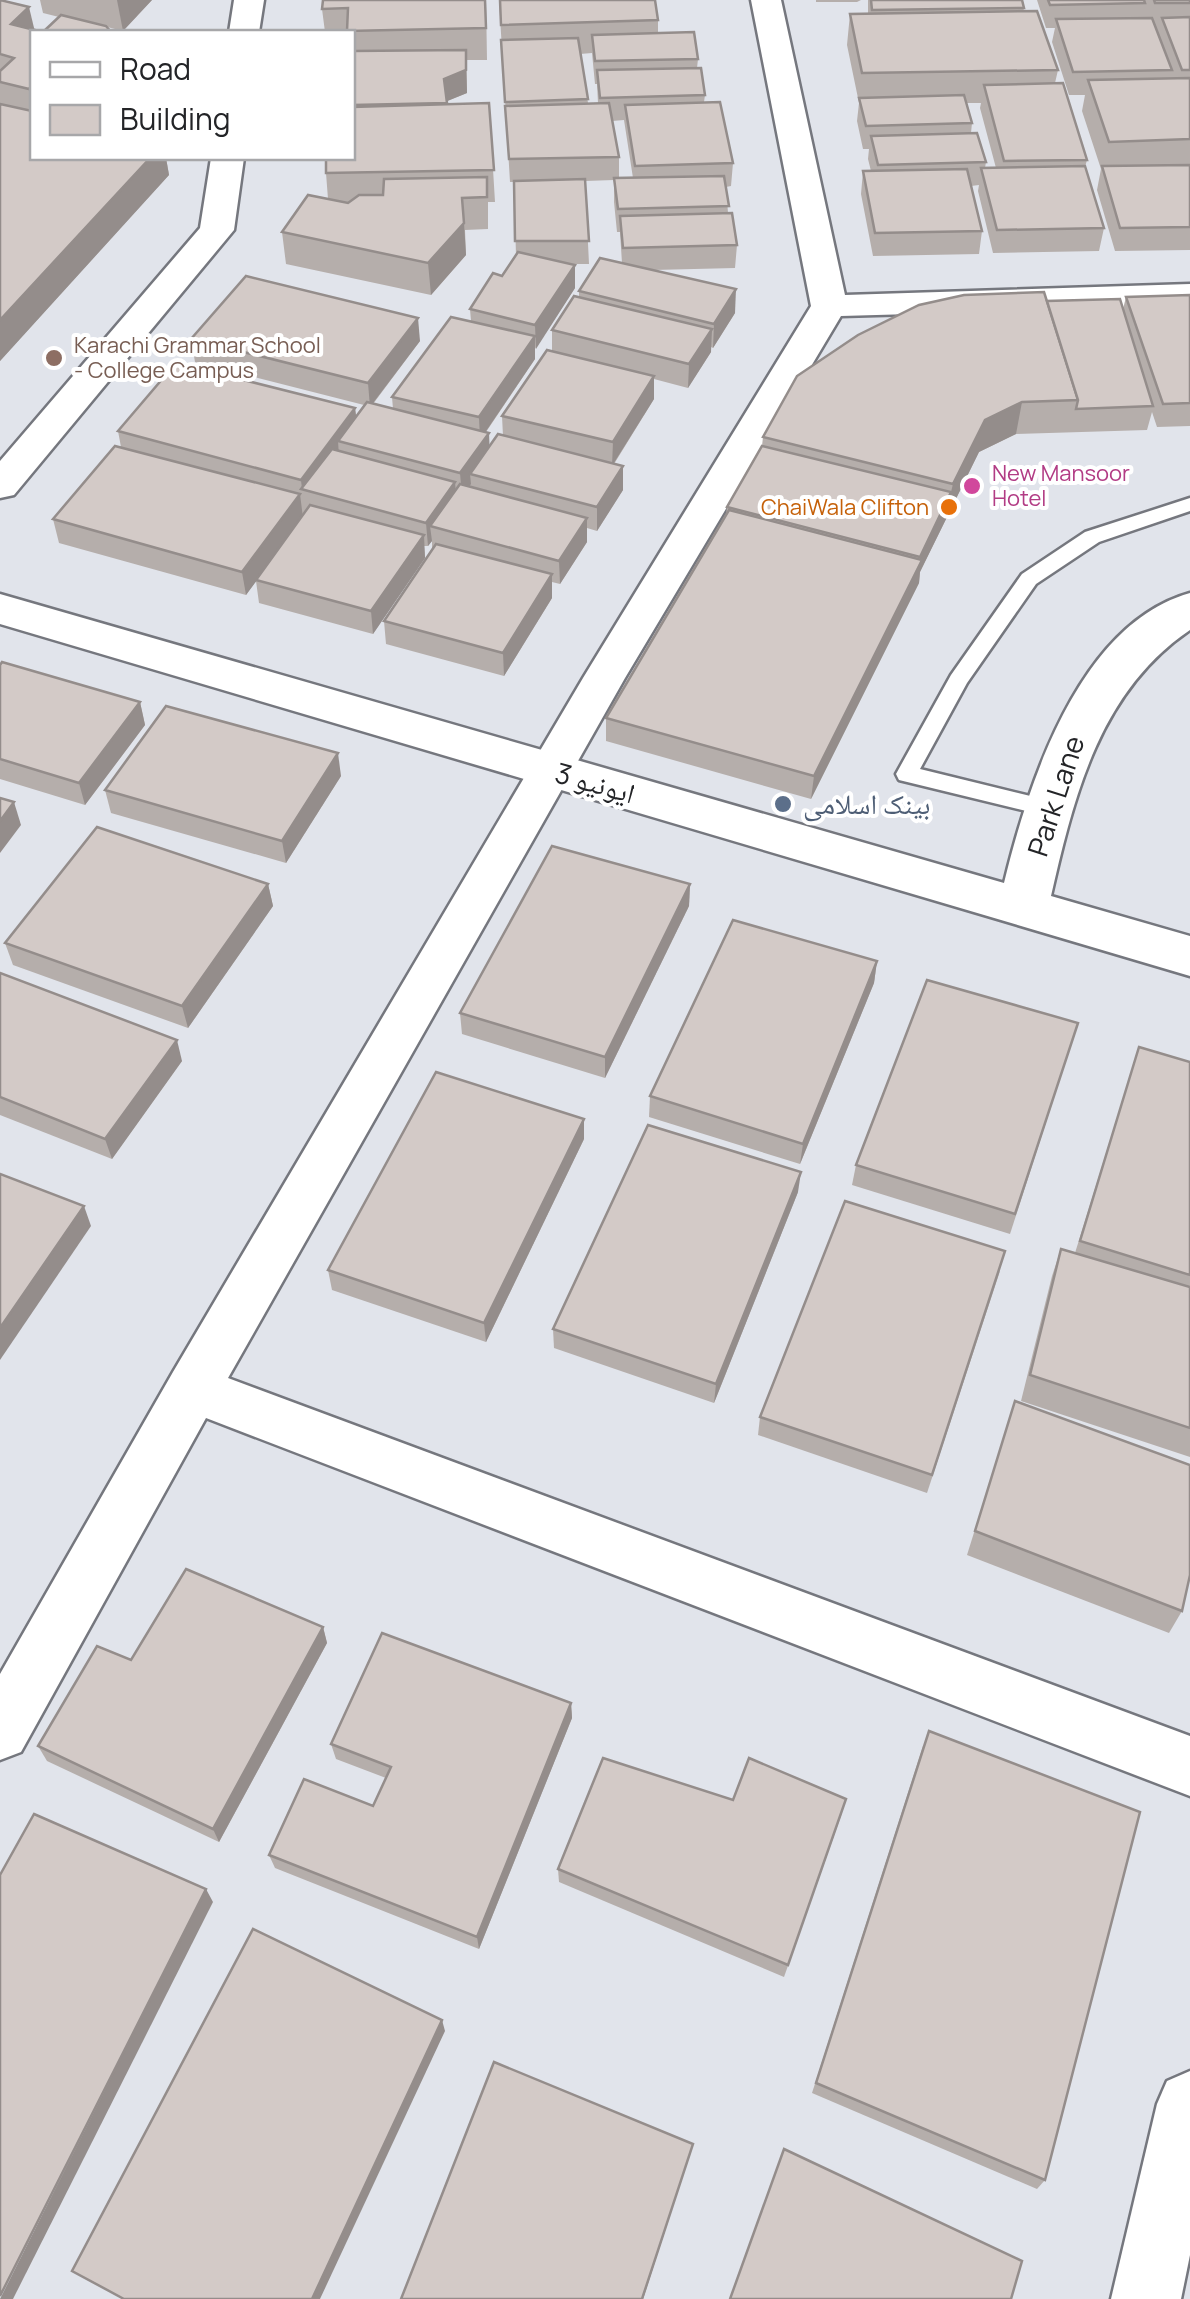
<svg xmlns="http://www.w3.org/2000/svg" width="1190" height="2299" font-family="Manrope,'Noto Naskh Arabic',sans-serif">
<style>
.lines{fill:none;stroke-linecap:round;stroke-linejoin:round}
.service-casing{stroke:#75777e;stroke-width:5}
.minor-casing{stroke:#75777e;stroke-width:5}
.tertiary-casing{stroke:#75777e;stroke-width:5}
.service{fill:#fff;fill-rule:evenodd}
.minor{fill:#fff;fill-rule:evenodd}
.tertiary{fill:#fff;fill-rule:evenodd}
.wall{fill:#b5aeab;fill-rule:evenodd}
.shaded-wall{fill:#948d8b}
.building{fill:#d3cac7;stroke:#948d8b;stroke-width:2.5}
.education-dot{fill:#8d6e63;stroke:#fff;stroke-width:4}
.hotel-dot{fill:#d1479c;stroke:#fff;stroke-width:4}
.food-dot{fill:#e8710a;stroke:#fff;stroke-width:4}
.service-dot{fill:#5c6f8a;stroke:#fff;stroke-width:4}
.labels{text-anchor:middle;stroke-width:8;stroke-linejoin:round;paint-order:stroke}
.far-education-label{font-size:22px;fill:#785e54;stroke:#fff;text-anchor:start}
.far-hotel-label{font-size:22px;fill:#b23c85;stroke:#fff;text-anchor:start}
.far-food-label{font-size:22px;fill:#c56008;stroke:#fff;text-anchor:end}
.street-label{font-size:28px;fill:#232427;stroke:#fff}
.service-label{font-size:28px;fill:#4e5e75;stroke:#fff;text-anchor:start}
</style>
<rect width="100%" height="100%" fill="#e1e4eb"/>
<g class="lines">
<defs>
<polygon id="service" points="1190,498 1190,511 1099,542 1036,584 967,683 920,769 1055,802 1058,808 1055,814 1047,816 899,780 896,774 951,675 1022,574 1085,532"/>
<g id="minor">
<polygon points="234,0 264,0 259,32 229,32"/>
<polygon points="751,0 781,0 845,295 1190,284 1190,306 841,316 625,678 228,1378 1190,1736 1190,1796 206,1418 21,1752 0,1760 0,1674 173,1372 583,678 811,306"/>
<polygon points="211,158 244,158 234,230 14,495 0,498 0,461 200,228"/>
<polygon points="1190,2071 1190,2255 1181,2299 1111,2299 1157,2104 1167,2081"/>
</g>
<path id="tertiary" d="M1190 593V630C1100 691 1074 795 1051 896L1190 936V976L0 624V594L1004 883C1028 784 1079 624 1190 593Z"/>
</defs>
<use href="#service" class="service-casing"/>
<use href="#minor" class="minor-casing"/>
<use href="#tertiary" class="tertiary-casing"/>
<use href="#service" class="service"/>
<use href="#minor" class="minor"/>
<use href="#tertiary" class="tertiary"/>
</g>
<g class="wall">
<polygon points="0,0 34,30 43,32 59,17 43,13 40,0 152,0 123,31 107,27 32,32 32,158 166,158 169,175 0,361"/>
<polygon points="486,0 487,60 466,60 467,93 447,101 447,104 489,103 495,202 488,202 488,229 465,230 466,255 431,295 286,264 282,232 328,199 326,173 352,158 352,32 325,32 322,9"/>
<path d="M499 0H655L658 20V33L698 59 697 68 705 95 704 102 733 163 731 186 726 187 728 213 737 245 735 268 653 270 735 313 713 348 711 347V352L688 388 654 379V399L614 464 623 490 597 531 587 528V542L560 584 552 582V598L504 676 386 644 384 621 432 549V541L428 546H424L425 558 373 634 259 603 256 581 246 595 59 543 53 519 121 447 118 431 355 408 356 416 364 405 195 362 191 339 420 341 373 404 393 409 392 397 471 321 470 309 502 276 516 256 514 182H510ZM592 53 595 84H597L598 103H588L580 54ZM624 120 633 178H619V157L612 121ZM614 180V202L617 232H620L622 263 579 291V297L552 330V352L502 416 503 436 489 446 486 432 535 359V349L575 288 570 264H589L585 181Z"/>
<polygon points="816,0 861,0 857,2 816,2"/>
<path d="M868 0H1022L1024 11 1058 70 1055 83 1087 160 1085 167 1104 228 1099 251 993 253 978 191 979 185 971 186 982 231 979 254 873 256 861 194 863 171H871L868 159 869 149H863L857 121 859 103 847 45 850 14H868ZM967 103H981L980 108 996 168H985L986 162 971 133 972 123Z"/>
<polygon points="1037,0 1190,0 1190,250 1115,251 1097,190 1101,169 1082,111 1085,95 1069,95 1052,42 1055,28 1046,28"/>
<polygon points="1190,295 1190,426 1157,427 1152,412 1147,430 1016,434 979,452 920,572 919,583 811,799 606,741 606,718 726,514 727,507 762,446 763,437 1047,301 1123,309 1126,297"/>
<polygon points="0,665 140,702 145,725 85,805 0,779"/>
<polygon points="341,776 286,863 111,813 105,790"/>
<polygon points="268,884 273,906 188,1028 13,965 5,943"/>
<polygon points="690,884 689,906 605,1078 462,1034 460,1013"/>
<polygon points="877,961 874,983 800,1164 649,1117 650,1096"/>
<polygon points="0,973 182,1061 112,1159 0,1115"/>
<polygon points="1078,1023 1010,1234 852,1185 856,1165"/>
<polygon points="1139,1047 1190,1062 1190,1457 1021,1401 1052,1276 1061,1249 1075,1253"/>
<polygon points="584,1139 486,1342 332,1290 328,1270"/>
<polygon points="798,1192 714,1403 554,1348 553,1329"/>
<polygon points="1000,1271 927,1493 758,1435 760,1417"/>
<polygon points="1015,1401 1182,1611 1169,1633 967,1555"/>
<polygon points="323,1627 327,1643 219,1842 47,1761 38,1746 131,1660"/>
<polygon points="571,1703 572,1718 479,1949 275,1868 269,1855 373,1806 386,1778 336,1759 331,1744"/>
<polygon points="923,1746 1045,2180 1037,2189 812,2093"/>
<polygon points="733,1800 842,1813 784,1977 559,1882 558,1869"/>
</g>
<g class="shaded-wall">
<polygon points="117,0 152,0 123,31"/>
<polygon points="29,7 35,32 11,24"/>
<polygon points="466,50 467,93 445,102 444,79"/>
<polygon points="32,85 32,107 29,89"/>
<polygon points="150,158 166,158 169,175 0,361 0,320"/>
<polygon points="464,223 466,255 431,295 428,263"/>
<polygon points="575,265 575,288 536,349 535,325"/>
<polygon points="736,289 735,313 713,348 714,324"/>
<polygon points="418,318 420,341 370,407 368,383"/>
<polygon points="712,329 711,352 688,388 689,364"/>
<polygon points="535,336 535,359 480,440 479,417"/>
<polygon points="654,376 654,399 612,466 613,442"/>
<polygon points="1022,402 1016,434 979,452 920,572 919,583 811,799 814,776 919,567 920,557 951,492 953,484 985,420"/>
<polygon points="355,408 358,431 338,441 339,456 302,489 301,480"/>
<polygon points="489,433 490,457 470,474 471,484 462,496 460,473"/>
<polygon points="623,466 623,490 597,531 597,507"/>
<polygon points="455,482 457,505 430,526 432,541 428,546 426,523"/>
<polygon points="300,494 303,518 246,595 242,572"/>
<polygon points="587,518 587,542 560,584 559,561"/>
<polygon points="424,535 425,558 373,634 371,611"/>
<polygon points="552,574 552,598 504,676 503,653"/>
<polygon points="140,702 145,725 85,805 79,783"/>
<polygon points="338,753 341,776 286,863 282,841"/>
<polygon points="14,802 21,825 0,853 0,821"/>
<polygon points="268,884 273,906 188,1028 182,1006"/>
<polygon points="690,884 689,906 605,1078 605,1057"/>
<polygon points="877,961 874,983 800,1164 803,1144"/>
<polygon points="177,1040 182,1061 112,1159 105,1139"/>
<polygon points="584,1119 584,1139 486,1342 484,1323"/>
<polygon points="801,1172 798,1192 714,1403 716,1384"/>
<polygon points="84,1206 91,1226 0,1360 0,1328"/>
<polygon points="323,1627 327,1643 219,1842 213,1829"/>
<polygon points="571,1703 572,1718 479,1949 477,1937"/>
<polygon points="206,1889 213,1902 13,2299 0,2299"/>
<polygon points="442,2020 445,2031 320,2299 312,2299"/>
<polygon points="693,2144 643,2299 642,2299"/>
</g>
<g class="building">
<polygon points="0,0 29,7 11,24 43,32 61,15 106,26 111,32 32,32 32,85 29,89 0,82 0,71 14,58 0,54"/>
<polygon points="323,0 485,0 486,28 347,31 348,8 322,9"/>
<polygon points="500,0 655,0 658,20 501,25"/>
<polygon points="871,0 1022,0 1024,8 872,10"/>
<polygon points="1048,0 1144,0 1145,3 1050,5"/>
<polygon points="1154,0 1190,0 1190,3 1155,3"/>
<polygon points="1037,11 1058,70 862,73 850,14"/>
<polygon points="1190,17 1190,70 1182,70 1162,18"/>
<polygon points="1152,18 1172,70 1073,72 1056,19"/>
<polygon points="694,32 698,59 595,61 592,35"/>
<polygon points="578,38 588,99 505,102 501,40"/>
<polygon points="466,50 466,70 444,79 447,103 352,105 352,51"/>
<polygon points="701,68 705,95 600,98 597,70"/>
<polygon points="1190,78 1190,139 1109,142 1088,80"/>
<polygon points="1063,83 1087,160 1004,161 984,85"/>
<polygon points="964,95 972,123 866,126 859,98"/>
<polygon points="720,102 733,163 635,166 625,105"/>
<polygon points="489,103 494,170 326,173 326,158 352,158 352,107"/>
<polygon points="609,103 619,157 509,159 505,106"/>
<polygon points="0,104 32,111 32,158 150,158 0,320"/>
<polygon points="977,133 986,162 878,165 871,136"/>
<polygon points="1190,165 1190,227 1120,228 1102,166"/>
<polygon points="1085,166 1104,228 997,230 981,168"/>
<polygon points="967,169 982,231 875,233 863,171"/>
<polygon points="724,176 729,206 618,209 614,178"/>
<polygon points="487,177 487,197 462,198 464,223 428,263 282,232 308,195 348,203 359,195 383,195 384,179"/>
<polygon points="585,179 589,241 515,241 514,181"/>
<polygon points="732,213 737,245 623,248 620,216"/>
<polygon points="518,252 575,265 535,325 470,309 493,273 502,276"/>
<polygon points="600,258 736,289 714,324 579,291"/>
<polygon points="246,276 418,318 368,383 191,339"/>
<polygon points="1044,292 1078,400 1022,402 985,420 953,484 763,437 797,376 858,335 919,305 964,295"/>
<polygon points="1190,295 1190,403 1163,404 1126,297"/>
<polygon points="574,296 712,329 689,364 552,330"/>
<polygon points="1120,299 1153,406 1076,409 1078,400 1047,301"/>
<polygon points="451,317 535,336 479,417 392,397"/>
<polygon points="547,350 654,376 613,442 502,416"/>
<polygon points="176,363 355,408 301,480 118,431"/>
<polygon points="367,402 489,433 460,473 338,441"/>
<polygon points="498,434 623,466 597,507 470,474"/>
<polygon points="115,446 300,494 242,572 53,519"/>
<polygon points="762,446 951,492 920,557 727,507"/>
<polygon points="332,449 455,482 426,523 301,489"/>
<polygon points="460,484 587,518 559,561 430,526"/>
<polygon points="310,505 424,535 371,611 256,580"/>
<polygon points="729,510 922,560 814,776 606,718"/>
<polygon points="436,544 552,574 503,653 384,621"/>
<polygon points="2,662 140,702 79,783 0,759 0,665"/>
<polygon points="166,706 338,753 282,841 105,790"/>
<polygon points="0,798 14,802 0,821"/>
<polygon points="97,827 268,884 182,1006 5,943"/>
<polygon points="552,846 690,884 605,1057 460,1013"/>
<polygon points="733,920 877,961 803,1144 650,1096"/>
<polygon points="0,973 177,1040 105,1139 0,1097"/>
<polygon points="927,980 1078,1023 1015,1214 856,1165"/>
<polygon points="1139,1047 1190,1062 1190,1275 1080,1241"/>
<polygon points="436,1072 584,1119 484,1323 328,1270"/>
<polygon points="648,1125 801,1172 716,1384 553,1329"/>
<polygon points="0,1174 84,1206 0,1328"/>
<polygon points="845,1201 1005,1251 932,1475 760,1417"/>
<polygon points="1061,1249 1190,1287 1190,1428 1030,1375"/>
<polygon points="1015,1401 1190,1465 1190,1575 1182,1611 975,1531"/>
<polygon points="186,1569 323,1627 213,1829 38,1746 97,1646 131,1660"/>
<polygon points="382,1633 571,1703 477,1937 269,1855 304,1779 373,1806 391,1767 331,1744"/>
<polygon points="929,1731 1140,1812 1045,2180 816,2083"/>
<polygon points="603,1758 733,1800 749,1758 846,1799 788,1965 558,1869"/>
<polygon points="34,1814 206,1889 0,2296 0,1875"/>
<polygon points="253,1929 442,2020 312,2299 124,2299 72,2271"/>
<polygon points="494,2062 693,2144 642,2299 401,2299"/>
<polygon points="784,2149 1022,2261 1011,2299 730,2299"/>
</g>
<circle class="education-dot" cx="54" cy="358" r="10"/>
<circle class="hotel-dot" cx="972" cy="486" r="10"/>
<circle class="food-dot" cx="949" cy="507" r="10"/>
<circle class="service-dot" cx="783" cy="804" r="10"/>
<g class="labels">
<g class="far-education-label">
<text x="74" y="353">Karachi Grammar School<tspan x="74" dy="25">- College Campus</tspan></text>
</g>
<g class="far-hotel-label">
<text x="992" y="481">New Mansoor<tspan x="992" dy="25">Hotel</tspan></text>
</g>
<g class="far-food-label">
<text x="929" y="515">ChaiWala Clifton</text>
</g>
<g class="street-label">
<text transform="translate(595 783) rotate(16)" y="10">ایونیو 3</text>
<text transform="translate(1056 796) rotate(-72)" y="10">Park Lane</text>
</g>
<g class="service-label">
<text x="803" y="814">بینک اسلامی</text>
</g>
</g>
<rect x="30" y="30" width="325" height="130" fill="#ffffff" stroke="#a7a7a9" stroke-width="2.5"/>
<rect x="50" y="62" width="50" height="15" fill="#ffffff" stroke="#a7a7a9" stroke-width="2.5"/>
<text x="120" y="80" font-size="30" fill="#232427">Road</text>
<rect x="50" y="105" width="50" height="30" fill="#d3cac7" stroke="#a7a7a9" stroke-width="2.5"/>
<text x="120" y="130" font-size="30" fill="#232427">Building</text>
</svg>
